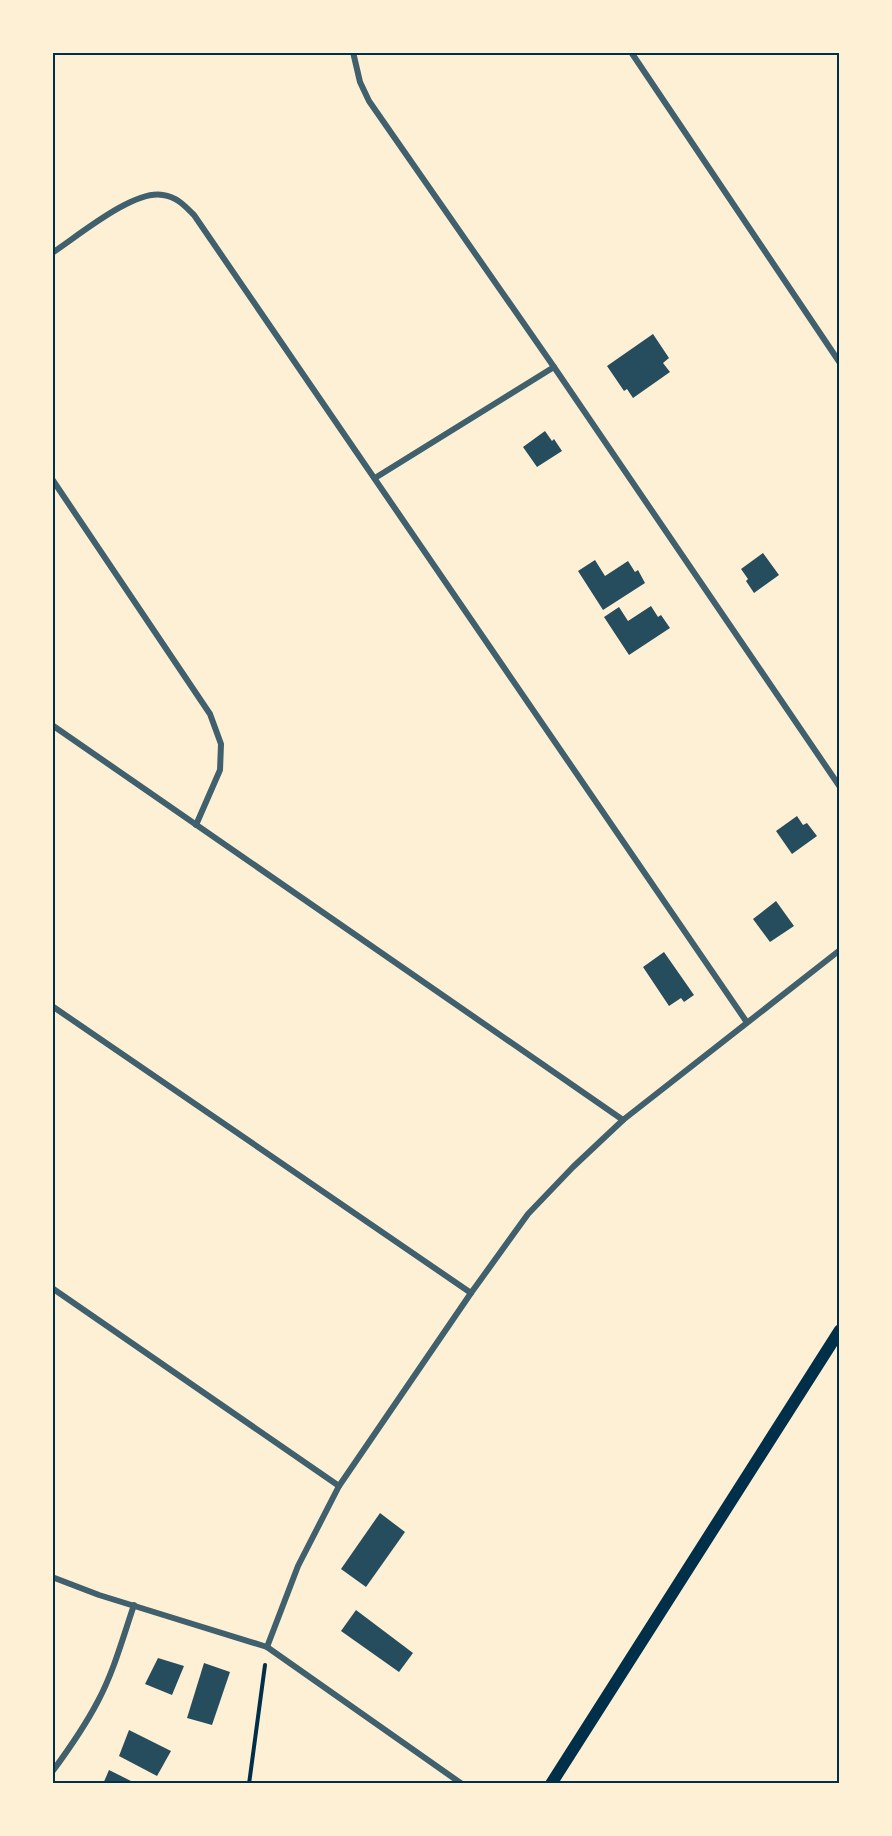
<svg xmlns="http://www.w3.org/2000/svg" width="892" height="1836" font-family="'Fira Sans Condensed',sans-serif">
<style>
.building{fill:#264d5e}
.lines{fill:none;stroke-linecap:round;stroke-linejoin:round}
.path{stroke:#003049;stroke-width:4}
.minor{stroke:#3f606c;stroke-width:6}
.secondary{stroke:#003049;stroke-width:12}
.neatline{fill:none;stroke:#003049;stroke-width:2}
</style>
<rect width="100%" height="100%" fill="#fdf0d5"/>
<g class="building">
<polygon points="653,334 669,358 663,363 670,372 633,398 627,389 624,391 607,366"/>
<polygon points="545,431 552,441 554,439 562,451 537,467 523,447"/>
<polygon points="763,553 779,575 754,593 746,581 748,579 741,569"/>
<polygon points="595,560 605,576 628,561 635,572 638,570 645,583 603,610 578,571"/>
<polygon points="651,606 658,617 661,615 670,628 629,655 604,617 619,607 628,621"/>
<polygon points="797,816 803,825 807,823 817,836 792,854 776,831"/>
<polygon points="776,901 794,926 770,942 753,919"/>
<polygon points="664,952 694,995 684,1002 681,998 669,1006 643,967"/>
<polygon points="380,1513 405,1532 366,1587 341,1569"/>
<polygon points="356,1610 413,1653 399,1672 341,1631"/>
<polygon points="158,1658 184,1666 172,1695 145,1684"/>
<polygon points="204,1663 230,1672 212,1725 187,1718"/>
<polygon points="129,1730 171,1751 157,1776 119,1756"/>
<polygon points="109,1770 137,1784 103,1784"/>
</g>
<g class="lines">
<polyline class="path" points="249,1784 265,1665"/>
<g class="minor">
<polyline points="353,52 360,82 369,101 554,367 840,787"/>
<polyline points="631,52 840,363"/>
<path d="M52 253C78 236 134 189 163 195 177 197 185 206 194 215L746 1021"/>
<polyline points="375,478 554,367"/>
<polyline points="52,479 210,714 221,744 220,770 196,825"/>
<polyline points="52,725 623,1120"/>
<polyline points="52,1006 471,1293"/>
<polyline points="52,1288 339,1486"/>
<polyline points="52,1577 99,1595 267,1647 462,1784"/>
<polyline points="267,1647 298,1566 339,1486 471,1293 528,1214 573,1167 623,1120 840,950"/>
<path d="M52 1772C69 1749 85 1726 98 1701 114 1671 123 1637 134 1605"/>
</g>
<polyline class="secondary" points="551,1784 840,1330"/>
</g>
<rect width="892" height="1836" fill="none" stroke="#fdf0d5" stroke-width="108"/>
<rect x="54" y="54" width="784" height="1728" class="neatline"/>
</svg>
